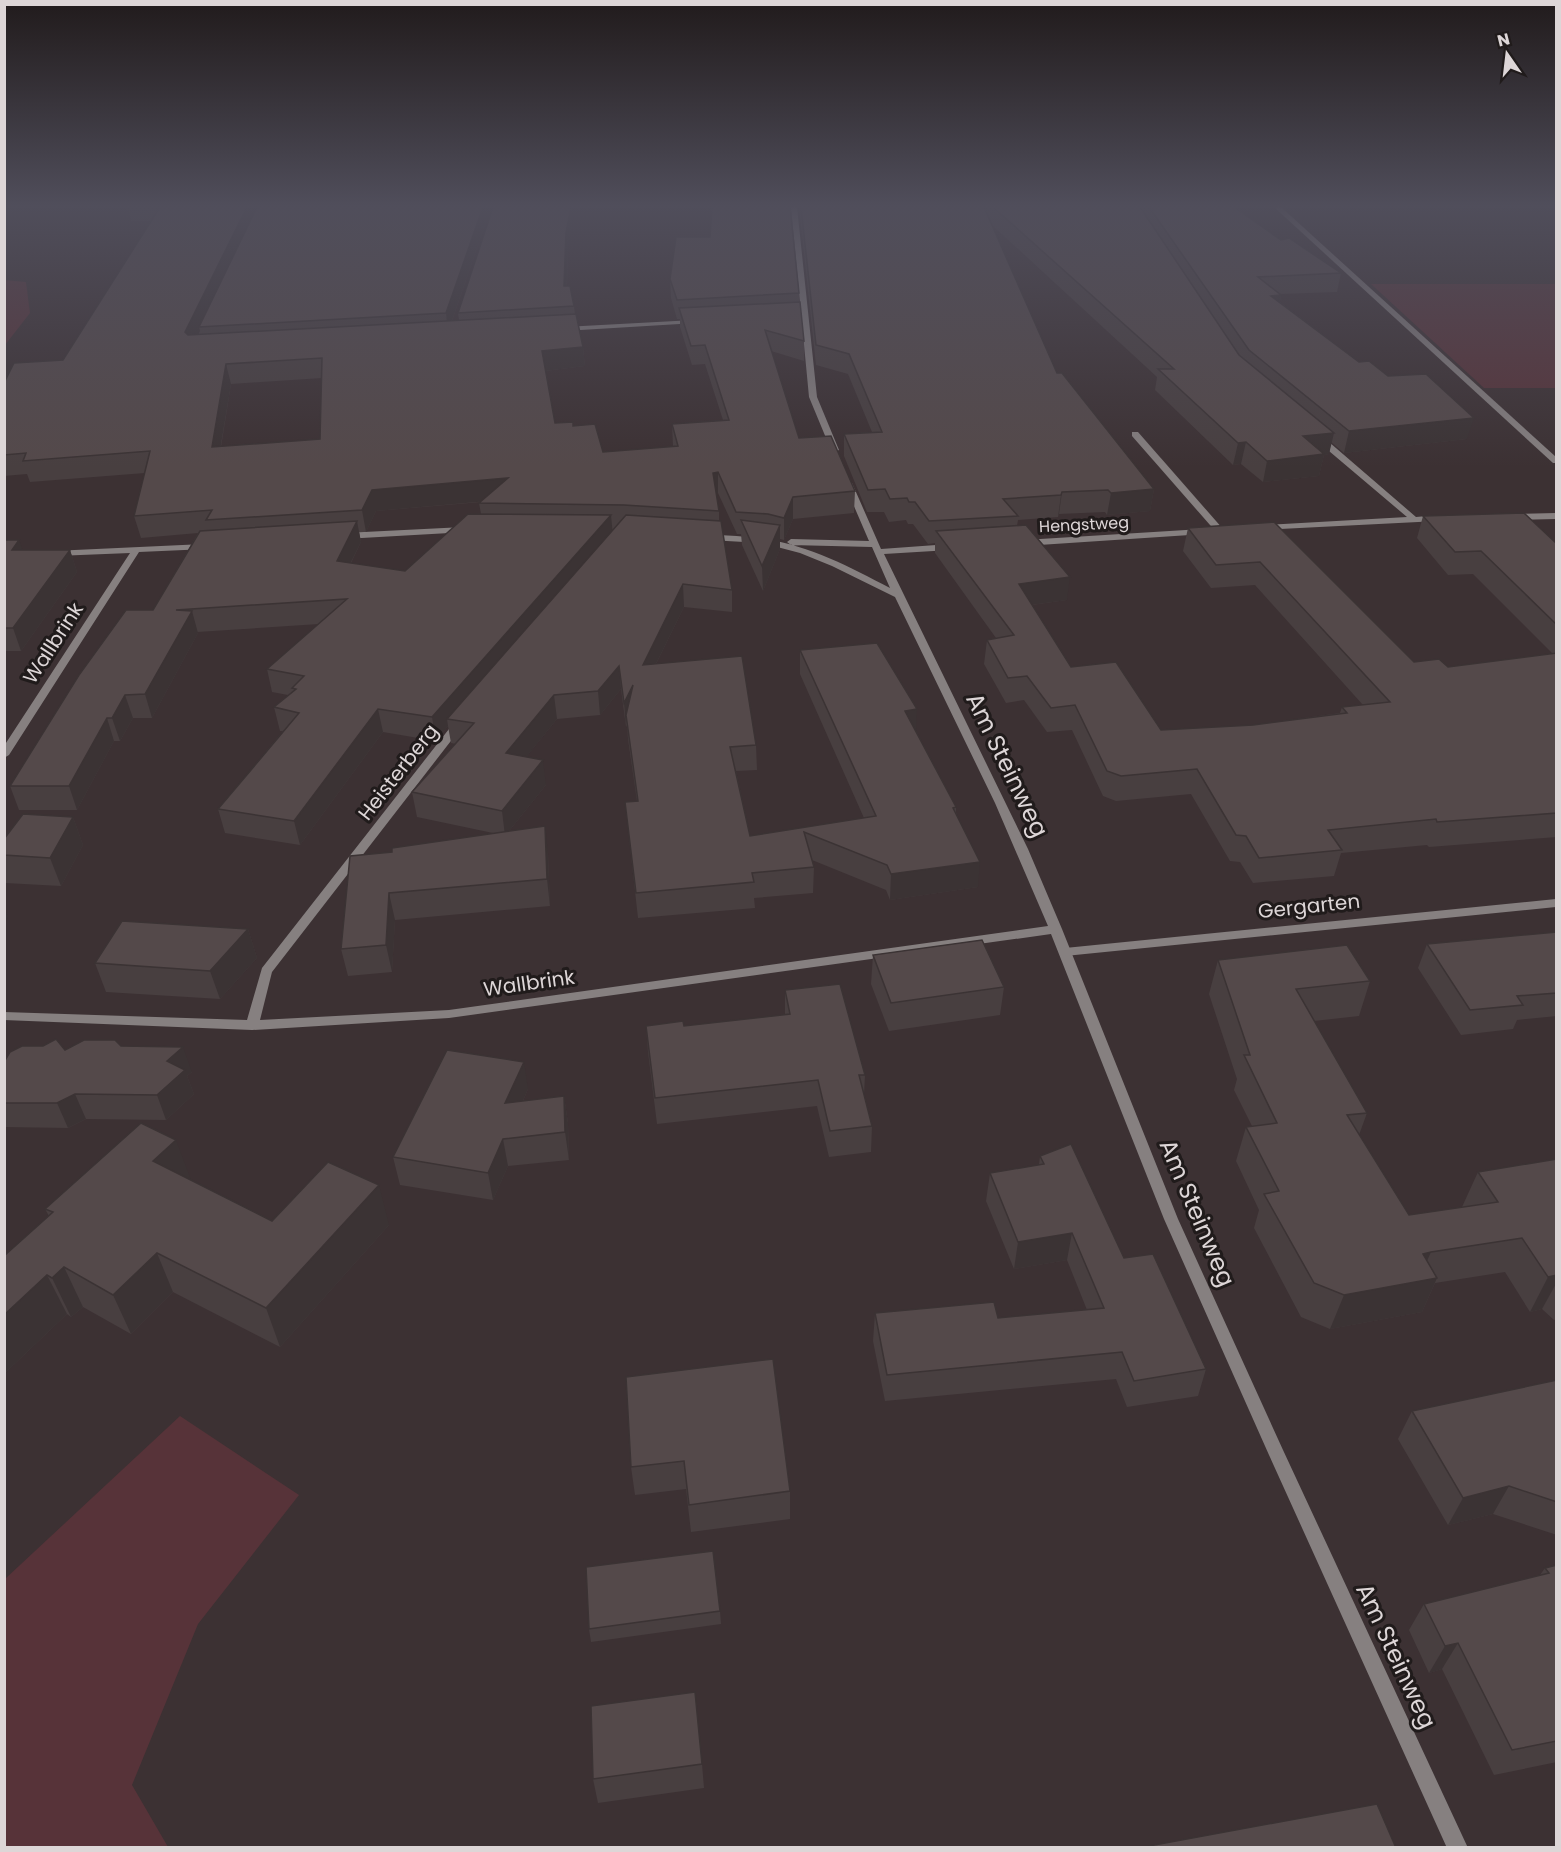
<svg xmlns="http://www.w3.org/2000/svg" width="1561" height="1852" font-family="Poppins,sans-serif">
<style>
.green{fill:#573339}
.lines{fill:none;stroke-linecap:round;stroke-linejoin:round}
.minor{fill:#868080;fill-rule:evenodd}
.tertiary{fill:#868080;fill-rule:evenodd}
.wall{fill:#483f40;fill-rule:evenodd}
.shaded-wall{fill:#3b3334}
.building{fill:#54494a;stroke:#3b3334;stroke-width:1.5;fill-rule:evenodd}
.labels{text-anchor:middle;stroke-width:6;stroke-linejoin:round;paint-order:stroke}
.far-street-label{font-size:16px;fill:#ddd6d7;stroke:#201b1b}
.street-label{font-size:20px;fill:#ddd6d7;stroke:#201b1b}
.near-street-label{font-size:24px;fill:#ddd6d7;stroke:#201b1b}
</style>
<rect width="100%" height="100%" fill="#3c3133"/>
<g class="green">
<polygon points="5,280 26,282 30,313 5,345"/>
<polygon points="1371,284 1556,284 1556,388 1484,388"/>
<polygon points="180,1416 299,1495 198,1624 132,1785 168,1847 5,1847 5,1579"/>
</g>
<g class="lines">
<g class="minor">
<polygon points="791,207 797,207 817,397 839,450 835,452 831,450 809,397"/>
<polygon points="1274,207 1281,207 1556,457 1556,463 1553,463"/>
<polygon points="694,320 696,321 696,323 564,331 561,329 564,327"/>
<polygon points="1132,432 1138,432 1223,529 1223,533 1217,533 1132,436"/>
<polygon points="1316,436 1322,436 1416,517 1438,515 1442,518 1438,521 1261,530 1261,526 1264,525 1407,517 1316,440"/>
<path d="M845 481 852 483 881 549 950 544 954 547 950 550 884 554 1028 849 1062 929 1178 1219 1283 1450 1468 1848H1447L1269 1455 1164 1219 1051 934 449 1018 252 1030 4 1020V1012L247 1020 262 968 456 720H464V724L272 972 260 1020 449 1010 1048 926 995 803 895 597 832 566 800 553 762 543 709 540 705 537 709 534C728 536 746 536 765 539 810 546 850 567 890 588L872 547 791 545 787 542 791 539 869 541 844 483Z"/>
<polygon points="1556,513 1556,519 1513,520 1509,517 1513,514"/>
<polygon points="464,527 468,530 467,532 344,539 340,536 344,533"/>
<polygon points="1202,529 1205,530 1205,534 1024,546 1020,543 1024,540"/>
<polygon points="204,544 208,547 207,549 139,552 9,755 4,758 4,746 130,553 56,556 52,553 53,551"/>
</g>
<polygon class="tertiary" points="1556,899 1556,907 1065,956 1059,952 1065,948"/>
</g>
<g class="wall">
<path d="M128 207H491L452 321 459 320 458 313 568 249 567 286 574 306 575 314 583 347 585 366 545 371 555 423 573 426 603 452 673 447 672 424 723 420 705 364 692 365 680 327V319H677L671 298 670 279 799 293V302L804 341V361L771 351 799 438 855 491 854 513 793 519 784 540 780 539V549L763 591 742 545 741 534H737L718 493 716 494 719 511V521L732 590V612L684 607 656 664 756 745 757 770 736 771 750 836 864 818 800 674V650L916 731 956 807V812L978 887 890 900 886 890 812 860 814 867 813 893 754 898 755 908 638 918 625 802 637 801 628 739 627 725 626 727 621 689 600 715 557 719 526 757 546 785 509 831 548 853 550 906 395 920 392 972 348 976 341 949 392 852 493 833 417 817 412 792 456 744 451 743 448 726 436 741 383 732 300 845 225 833 218 809 283 731H280L274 707 288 695 272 692 267 669 319 624 197 632 198 633 152 718H133L120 741H114L77 810H19L10 786 153 610 198 533 141 538 134 516 145 473 30 482 27 474 4 476V381L63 360 152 221H131ZM322 378 320 439 221 447 231 384ZM481 502 479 503 481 514 405 571 351 563 361 542 359 532H366L376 511Z"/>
<polygon points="799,207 1234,207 1281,240 1341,273 1337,292 1280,294 1281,295 1280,302 1359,362 1467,439 1344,453 1331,442 1329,454 1324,455 1319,476 1263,482 1241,464 1233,465 1155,390 1157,377 992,225 1057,373 1154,489 1150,511 1107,515 1105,512 1059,514 1058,517 1018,520 1017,526 1067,600 1032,605 1071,667 1161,730 1253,725 1340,713 1342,707 1363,705 1255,585 1211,588 1183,551 1188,528 1274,522 1414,662 1448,667 1553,654 1473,574 1448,575 1417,538 1423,516 1557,544 1557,837 1429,847 1427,845 1341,853 1334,876 1253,883 1240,862 1230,861 1191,794 1116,801 1103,796 1072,730 1047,732 1024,700 1006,703 984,664 987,640 996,638 935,553 935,543 928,544 913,524 908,524 906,520 889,522 884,512 867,512 844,456 844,434 872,432 848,374 816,365"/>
<polygon points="4,540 23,550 70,550 77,572 21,651 4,651"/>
<polygon points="73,817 83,845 61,886 5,883 4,839"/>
<polygon points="248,929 257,958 220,999 106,992 95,963"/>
<polygon points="1557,932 1557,1016 1517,1020 1513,1029 1461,1035 1418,968 1427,944"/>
<polygon points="873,955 1004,987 1000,1015 889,1031 871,984"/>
<polygon points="1218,960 1370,981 1359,1016 1314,1021 1367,1113 1359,1135 1409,1215 1462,1207 1478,1172 1557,1159 1557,1319 1554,1320 1542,1309 1530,1312 1505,1272 1435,1283 1422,1312 1330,1329 1301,1317 1254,1228 1259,1210 1236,1161 1246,1127 1252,1126 1234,1090 1237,1079 1209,994"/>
<polygon points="785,990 865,1075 864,1095 872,1126 871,1152 829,1157 817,1106 657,1124 648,1052 646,1026 684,1026 785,1015"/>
<polygon points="121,1046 192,1072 187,1076 194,1094 166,1120 86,1119 68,1128 4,1127 4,1062 65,1050"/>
<polygon points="528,1089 523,1101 564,1096 568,1123 569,1160 508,1166 493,1200 400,1185 393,1157"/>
<polygon points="1040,1156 1124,1258 1206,1369 1198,1396 1127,1407 1116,1379 885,1401 873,1341 875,1313 998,1318 1087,1310 1067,1260 1014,1269 986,1201 990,1173 1039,1165"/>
<polygon points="191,1180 272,1221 389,1225 280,1347 173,1292 131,1334 83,1307 71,1317 67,1314 4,1374 49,1216 45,1209"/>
<polygon points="773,1359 790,1491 790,1519 691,1532 686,1489 635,1495 631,1467"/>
<polygon points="1557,1380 1557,1535 1493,1514 1448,1525 1398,1439 1412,1411"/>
<polygon points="1557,1565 1557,1762 1494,1775 1442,1669 1429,1673 1409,1630 1424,1604 1540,1575 1545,1568"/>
<polygon points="720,1611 721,1624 591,1642 589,1629"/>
<polygon points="702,1764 704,1788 598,1803 593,1779"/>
</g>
<g class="shaded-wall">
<polygon points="247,207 259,207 199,327 200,331 190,351 185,332"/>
<polygon points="483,207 491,207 448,332 446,313"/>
<polygon points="571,207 576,207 568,249 566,305 564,286 566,232"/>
<polygon points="1281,295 1278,314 1271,296"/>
<polygon points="583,347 585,366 544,371 542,351"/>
<polygon points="226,364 231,384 217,468 212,447"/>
<polygon points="1474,418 1467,439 1344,453 1349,431"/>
<polygon points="1334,433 1329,454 1324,455 1319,476 1263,482 1267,461 1303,436"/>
<polygon points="1246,442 1241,464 1233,465 1238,443"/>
<polygon points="718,472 718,493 714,495 713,473"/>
<polygon points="508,478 510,499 376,511 366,532 362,510 372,490"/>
<polygon points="1154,489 1150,511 1107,515 1111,493"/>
<polygon points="1062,492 1059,514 1058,517 1061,495"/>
<polygon points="793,497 793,519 784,540 784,518"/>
<polygon points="611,515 613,536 447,719 448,726 436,741 432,717"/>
<polygon points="357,521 361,542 341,582 337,561"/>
<polygon points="780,525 780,549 763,591 762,566"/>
<polygon points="19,540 27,562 12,550"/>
<polygon points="70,550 77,572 21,651 13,628"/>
<polygon points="1070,577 1067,600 1016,607 1019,584"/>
<polygon points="683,584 684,607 644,688 643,665"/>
<polygon points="192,611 198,633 152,718 145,694"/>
<polygon points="619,666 621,689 600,715 598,691"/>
<polygon points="633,685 626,715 626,727 624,703"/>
<polygon points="125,695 133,718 120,741 112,718"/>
<polygon points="554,695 557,719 510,777 506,753"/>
<polygon points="378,709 383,732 300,845 294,821"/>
<polygon points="917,709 916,733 905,711"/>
<polygon points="107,718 114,741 77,810 69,786"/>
<polygon points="543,760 546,785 505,836 502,811"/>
<polygon points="73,817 83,845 61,886 50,858"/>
<polygon points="545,826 548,853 550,906 547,879"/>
<polygon points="980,862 978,887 890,900 891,874"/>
<polygon points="389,893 395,920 392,972 386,945"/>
<polygon points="4,907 8,917 4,924"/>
<polygon points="248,929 257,958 220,999 210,971"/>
<polygon points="183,1047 192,1072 187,1076 194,1094 166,1120 157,1095 167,1061"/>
<polygon points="524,1062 528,1089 510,1130 505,1103"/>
<polygon points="75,1094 86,1119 68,1128 57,1103"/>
<polygon points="564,1096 568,1123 569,1160 565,1132"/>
<polygon points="503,1139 508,1166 493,1200 488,1173"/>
<polygon points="176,1140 191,1180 153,1161"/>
<polygon points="379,1185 389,1225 280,1347 266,1308"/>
<polygon points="1072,1233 1067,1260 1014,1269 1018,1242"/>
<polygon points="1431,1252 1418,1281 1437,1278 1422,1312 1330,1329 1344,1295 1423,1254"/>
<polygon points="157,1253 173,1292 131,1334 113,1295"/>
<polygon points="64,1267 83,1307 71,1317 52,1278"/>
<polygon points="47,1275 67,1314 4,1374 4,1315"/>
<polygon points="1557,1275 1557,1282 1542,1309 1530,1312 1548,1277"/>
<polygon points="1509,1486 1493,1514 1448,1525 1463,1498"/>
<polygon points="1458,1643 1442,1669 1429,1673 1445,1646"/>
</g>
<g class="building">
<path d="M160 207H247L185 332 188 335 576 314 583 347 542 351 555 423 573 422V426L595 424 603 452 678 446 672 424 729 420 705 345 691 346 679 308 800 302 804 341 765 330 799 438 831 436 855 491 793 497 784 518 768 514 736 512 718 472 713 473 719 511 624 505 479 503 508 478 372 490 362 510 206 520 212 510 134 516 150 451 23 461 26 453 4 455V381H5L14 363 63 360ZM322 358 320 439 212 447 226 364Z"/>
<polygon points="257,207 483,207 446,313 199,327"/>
<polygon points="493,207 571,207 566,232 564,286 570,286 574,306 458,313"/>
<polygon points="712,207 790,207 799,293 677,300 670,279 676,237 710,237"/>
<polygon points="801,207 984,207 1057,373 1062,373 1154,489 1111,493 1108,490 1062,492 1061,495 1003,499 1018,516 929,521 915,502 909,502 907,498 890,499 885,489 868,490 844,434 882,432 849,354 816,345"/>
<polygon points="993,207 1140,207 1239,355 1334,433 1303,436 1324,454 1267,461 1246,442 1238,443 1158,369 1174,369"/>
<polygon points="1149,207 1234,207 1281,240 1289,238 1341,273 1258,277 1281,295 1271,296 1359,362 1369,361 1388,376 1426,374 1474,418 1349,431 1249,350"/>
<polygon points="1524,513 1557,544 1557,625 1481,551 1455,552 1423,516"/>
<polygon points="468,514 611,515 432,717 378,709 294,821 218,809 299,713 274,707 296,689 292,688 304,676 267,669 347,599 176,610 192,611 145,694 125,695 112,718 107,718 69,786 10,786 79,675 126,610 153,610 200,531 357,521 337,561 405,571"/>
<polygon points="626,515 721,521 732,590 683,584 643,665 742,656 756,745 730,747 750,836 876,816 800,650 877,643 917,709 905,711 956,807 953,808 980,862 891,874 887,865 804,832 814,867 752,873 754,882 636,893 625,802 638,801 626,715 633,685 624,703 619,666 598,691 554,695 506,753 543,760 502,811 412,792 474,723 447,719"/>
<polygon points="741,520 780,525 762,566"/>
<polygon points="1274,522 1414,662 1439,659 1448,667 1557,653 1557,813 1437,822 1436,819 1328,830 1342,850 1259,858 1246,836 1236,835 1197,769 1121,776 1107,771 1075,705 1051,708 1027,676 1008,678 987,640 1014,635 936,531 1026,525 1070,577 1019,584 1071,667 1116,662 1161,730 1253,725 1347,713 1342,707 1390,702 1260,562 1216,565 1188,528"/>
<polygon points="4,540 19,540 12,550 70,550 13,628 4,628"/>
<polygon points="23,814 73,817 50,858 4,855 4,839"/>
<polygon points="545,826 547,879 389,893 386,945 341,949 350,856 392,852 392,848"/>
<polygon points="122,921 248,929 210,971 95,963"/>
<polygon points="1557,932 1557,993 1517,996 1523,1005 1470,1010 1427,944"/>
<polygon points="982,940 1004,987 891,1003 873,955"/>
<polygon points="1347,945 1370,981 1296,989 1367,1113 1347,1115 1409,1215 1498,1202 1478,1172 1557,1159 1557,1275 1548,1277 1522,1238 1431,1252 1423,1254 1437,1278 1344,1295 1314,1283 1264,1194 1279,1191 1246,1127 1277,1123 1244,1055 1250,1055 1218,960"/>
<polygon points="840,984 865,1075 859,1075 872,1126 830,1131 818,1080 655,1098 646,1026 683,1021 684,1026 790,1014 785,990"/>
<polygon points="56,1039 65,1050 84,1040 115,1040 121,1046 183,1047 167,1061 185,1070 157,1095 75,1094 57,1103 4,1103 4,1062 10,1052 22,1046 43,1046"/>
<polygon points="447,1050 524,1062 505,1103 564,1096 565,1132 503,1139 488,1173 393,1157"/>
<polygon points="141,1123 176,1140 153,1161 272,1221 328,1162 379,1185 266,1308 157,1253 113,1295 64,1267 52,1278 47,1275 4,1315 4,1256 53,1212 45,1209"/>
<polygon points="1071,1144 1124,1258 1153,1254 1206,1369 1134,1381 1122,1352 887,1375 875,1313 994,1302 998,1318 1104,1308 1072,1233 1018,1242 990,1173 1044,1164 1040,1156"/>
<polygon points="773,1359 790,1491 689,1505 684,1461 631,1467 626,1377"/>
<polygon points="1557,1380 1557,1502 1509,1486 1463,1498 1412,1411"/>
<polygon points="713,1551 720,1611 589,1629 586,1567"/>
<polygon points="1557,1565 1557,1741 1512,1750 1458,1643 1445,1646 1424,1604 1549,1573 1545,1568"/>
<polygon points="695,1692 702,1764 593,1779 591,1706"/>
<polygon points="1377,1804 1396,1848 1149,1848 1149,1846"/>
</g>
<linearGradient id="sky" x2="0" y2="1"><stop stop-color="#211b1c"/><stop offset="0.44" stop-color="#504e5b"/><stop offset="1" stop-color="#504e5b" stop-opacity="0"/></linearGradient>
<rect width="1561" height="467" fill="url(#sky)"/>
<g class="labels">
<g class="far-street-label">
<text transform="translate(1084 524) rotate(-3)" y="6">Hengstweg</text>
</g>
<g class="street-label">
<text transform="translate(53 643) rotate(-57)" y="7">Wallbrink</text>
<text transform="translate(398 772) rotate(-52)" y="7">Heisterberg</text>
<text transform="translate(1309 906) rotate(-6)" y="7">Gergarten</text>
<text transform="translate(529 983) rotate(-8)" y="7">Wallbrink</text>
</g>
<g class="near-street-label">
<text transform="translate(1007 765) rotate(64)" y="8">Am Steinweg</text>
<text transform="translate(1197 1213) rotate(67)" y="8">Am Steinweg</text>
<text transform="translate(1396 1656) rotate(65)" y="8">Am Steinweg</text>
</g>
</g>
<rect width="1561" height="1852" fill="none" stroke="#ddd6d7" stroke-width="12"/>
<g transform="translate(1507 54) rotate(346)" stroke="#201b1b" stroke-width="4.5" paint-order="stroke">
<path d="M0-4.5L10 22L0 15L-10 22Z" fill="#ddd6d7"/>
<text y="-9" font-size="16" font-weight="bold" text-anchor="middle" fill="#ddd6d7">N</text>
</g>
</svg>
